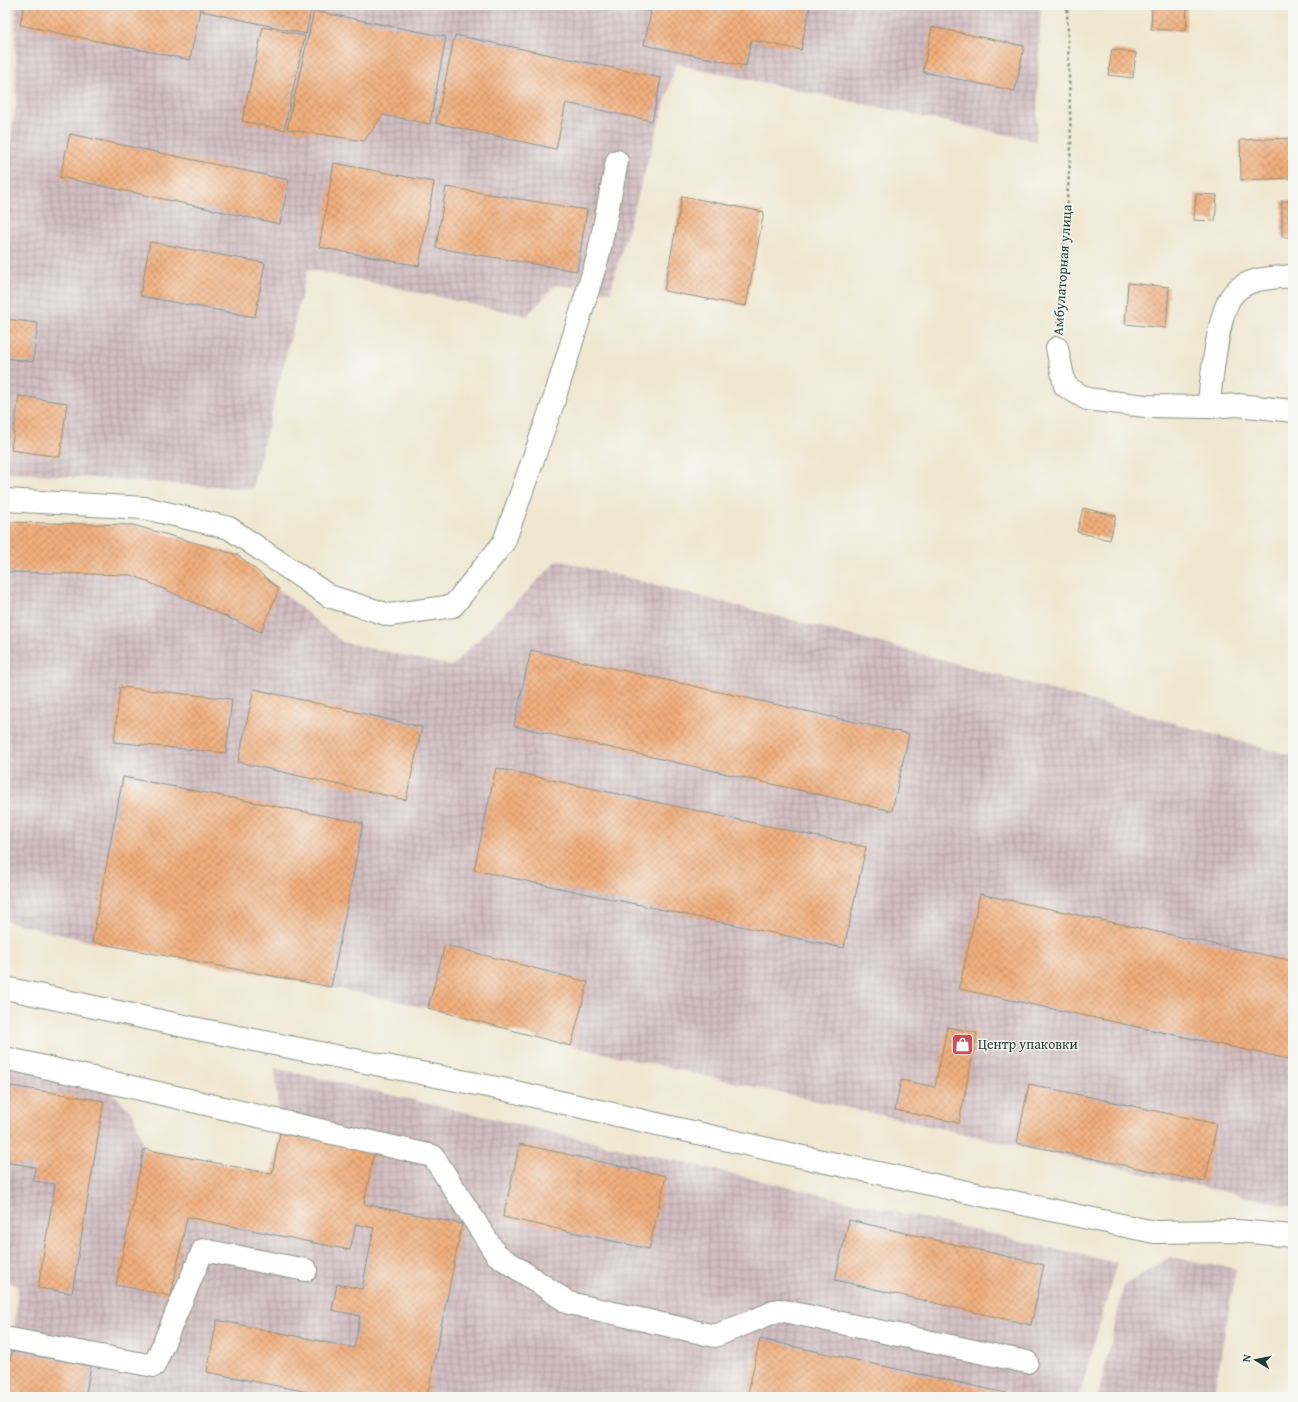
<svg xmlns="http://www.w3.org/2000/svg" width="1298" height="1402" font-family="'Gentium Book Plus',serif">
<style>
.industrial{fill:url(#industrial-grid)}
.building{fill:url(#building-cross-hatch)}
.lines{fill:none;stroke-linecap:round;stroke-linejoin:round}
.minor-casing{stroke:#889282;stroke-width:24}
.path{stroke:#889282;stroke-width:2.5;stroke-dasharray:3 3;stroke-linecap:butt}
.minor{stroke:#fff;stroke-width:22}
.labels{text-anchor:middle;stroke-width:3;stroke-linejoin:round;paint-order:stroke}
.street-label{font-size:14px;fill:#1f3d34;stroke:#f6f6f2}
.poi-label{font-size:14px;fill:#1f3d34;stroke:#f6f6f2;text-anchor:start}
</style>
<defs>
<pattern id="industrial-grid" width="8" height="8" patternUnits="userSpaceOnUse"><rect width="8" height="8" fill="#d2bec2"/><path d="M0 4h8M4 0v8" fill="none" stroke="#aa9c9e"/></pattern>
<pattern id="building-cross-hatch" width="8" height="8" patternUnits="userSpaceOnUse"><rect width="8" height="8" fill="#f2af7d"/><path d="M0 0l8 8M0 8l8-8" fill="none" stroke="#c39067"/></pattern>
</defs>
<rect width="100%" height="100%" fill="#f6f6f2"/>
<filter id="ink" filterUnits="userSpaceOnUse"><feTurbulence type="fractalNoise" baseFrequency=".025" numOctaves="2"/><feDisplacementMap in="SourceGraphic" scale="8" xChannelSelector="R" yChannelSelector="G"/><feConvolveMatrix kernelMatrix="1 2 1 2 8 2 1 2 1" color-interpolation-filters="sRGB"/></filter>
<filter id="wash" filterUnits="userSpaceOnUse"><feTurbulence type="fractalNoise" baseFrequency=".012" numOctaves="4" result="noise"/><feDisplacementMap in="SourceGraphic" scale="16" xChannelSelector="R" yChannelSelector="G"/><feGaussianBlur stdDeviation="0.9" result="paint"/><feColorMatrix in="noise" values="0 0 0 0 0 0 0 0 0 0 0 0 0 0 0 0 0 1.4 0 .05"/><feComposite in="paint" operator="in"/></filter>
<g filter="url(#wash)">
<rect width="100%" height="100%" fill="#f0e7d0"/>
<g class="industrial">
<polygon points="15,5 1041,5 1036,141 676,64 610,292 555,285 527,316 308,269 252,489 5,472 5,192 16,101"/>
<polygon points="5,522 133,525 238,555 342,642 452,666 558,560 874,641 1293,756 1293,1207 571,1046 428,1008 331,987 92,942 5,921"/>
<polygon points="5,1067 95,1075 134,1115 144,1149 271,1174 280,1133 275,1068 1117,1263 1079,1397 5,1397 12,1351 18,1286 5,1280"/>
<polygon points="1170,1257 1236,1269 1215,1389 1219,1397 1098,1397 1124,1285"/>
</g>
<g id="blocks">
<g class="building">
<polygon points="24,5 201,5 190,60 20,25"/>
<polygon points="203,5 312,5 306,34 202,11"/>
<polygon points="621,5 810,5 801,50 751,40 746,66 644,45 651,12"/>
<polygon points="1152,5 1187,5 1186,31 1151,29"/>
<polygon points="314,11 446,37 430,124 383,115 364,141 287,129"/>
<polygon points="263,27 305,36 284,130 242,121"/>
<polygon points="932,27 1024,46 1015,91 923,72"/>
<polygon points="455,35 661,78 652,121 566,103 556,149 436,123"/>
<polygon points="1112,49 1136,53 1133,78 1108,75"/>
<polygon points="70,134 289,180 280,224 60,177"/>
<polygon points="1293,138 1293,178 1241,180 1240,140"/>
<polygon points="334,163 434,182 419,266 319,247"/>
<polygon points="446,187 587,210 577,271 436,248"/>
<polygon points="1196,194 1217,195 1215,221 1194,220"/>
<polygon points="682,196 764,212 746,306 664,291"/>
<rect x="1282" y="201" width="11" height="36"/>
<polygon points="150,242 265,263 255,317 140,296"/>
<polygon points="1128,283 1169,287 1166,328 1125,324"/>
<polygon points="5,319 38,323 33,362 5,358"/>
<polygon points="19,396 67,403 60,457 11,450"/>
<polygon points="1083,508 1116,516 1110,540 1077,532"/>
<polygon points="6,522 133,525 238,555 279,589 261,632 132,575 5,572"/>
<polygon points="531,650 909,734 892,811 514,726"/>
<polygon points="120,687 232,699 226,753 114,742"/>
<polygon points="254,689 422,727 406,800 238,762"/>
<polygon points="496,768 866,847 844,948 474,870"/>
<polygon points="123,777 363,823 331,987 92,942"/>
<polygon points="980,894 1293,961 1293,1060 959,989"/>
<polygon points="445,945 588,982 571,1046 428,1008"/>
<polygon points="947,1027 977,1033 959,1123 895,1110 901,1080 935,1087"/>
<polygon points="1029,1084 1217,1124 1205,1182 1017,1143"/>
<polygon points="11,1086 104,1101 72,1293 38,1288 55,1184 33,1181 35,1167 5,1162 5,1106 8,1106"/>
<polygon points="280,1133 374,1152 364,1204 462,1224 427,1397 318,1397 318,1394 207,1372 217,1320 354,1348 360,1316 332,1310 337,1284 362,1289 374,1228 356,1224 350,1250 187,1217 171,1296 116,1285 144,1149 272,1174"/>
<polygon points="520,1144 666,1176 649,1249 503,1217"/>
<polygon points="849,1220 1044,1265 1031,1325 835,1280"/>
<polygon points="760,1339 1015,1395 1014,1397 747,1397"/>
<polygon points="12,1351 91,1366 85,1397 5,1397 5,1371 8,1372"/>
</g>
</g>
</g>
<g filter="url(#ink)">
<use href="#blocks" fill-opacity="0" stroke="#889282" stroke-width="1"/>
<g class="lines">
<defs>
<g id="minor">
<polyline points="1057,348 1065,386 1087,399 1145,406 1208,407 1238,405 1293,411"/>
<path d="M1208 407C1212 382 1217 308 1235 292 1249 277 1274 278 1293 276"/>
<polyline points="5,500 145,508 229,528 329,596 389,615 453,606 504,542 554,400 598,257 617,161"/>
<polyline points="5,988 203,1030 502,1089 803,1157 1154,1232 1237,1231 1293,1236"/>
<polyline points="5,1058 433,1156 496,1254 569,1303 715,1336 779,1310 1027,1362"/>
<polyline points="5,1338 154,1366 203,1250 306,1270"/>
</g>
</defs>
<use href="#minor" class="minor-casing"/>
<polyline class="path" points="1058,324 1071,147 1067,5"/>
<use href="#minor" class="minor"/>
</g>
</g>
<defs>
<symbol id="shop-square" viewBox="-11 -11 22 22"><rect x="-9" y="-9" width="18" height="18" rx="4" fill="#d1495b" stroke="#f6f6f2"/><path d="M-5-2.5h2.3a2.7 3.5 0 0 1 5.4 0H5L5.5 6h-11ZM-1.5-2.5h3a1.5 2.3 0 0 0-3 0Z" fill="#fff"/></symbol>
</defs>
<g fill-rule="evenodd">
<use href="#shop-square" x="950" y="1032" width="25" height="25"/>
</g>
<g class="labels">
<g class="street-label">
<text transform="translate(1062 270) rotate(-86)" y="5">Амбулаторная улица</text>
</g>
<g class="poi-label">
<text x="978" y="1049">Центр упаковки</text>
</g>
</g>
<rect width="1298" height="1402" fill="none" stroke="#f6f6f2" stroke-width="20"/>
<g transform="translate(1256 1360) rotate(280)" stroke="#f6f6f2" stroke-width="3" paint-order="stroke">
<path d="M0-3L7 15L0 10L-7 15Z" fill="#1f3d34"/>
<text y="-6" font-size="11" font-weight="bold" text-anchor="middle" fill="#1f3d34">N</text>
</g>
</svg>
